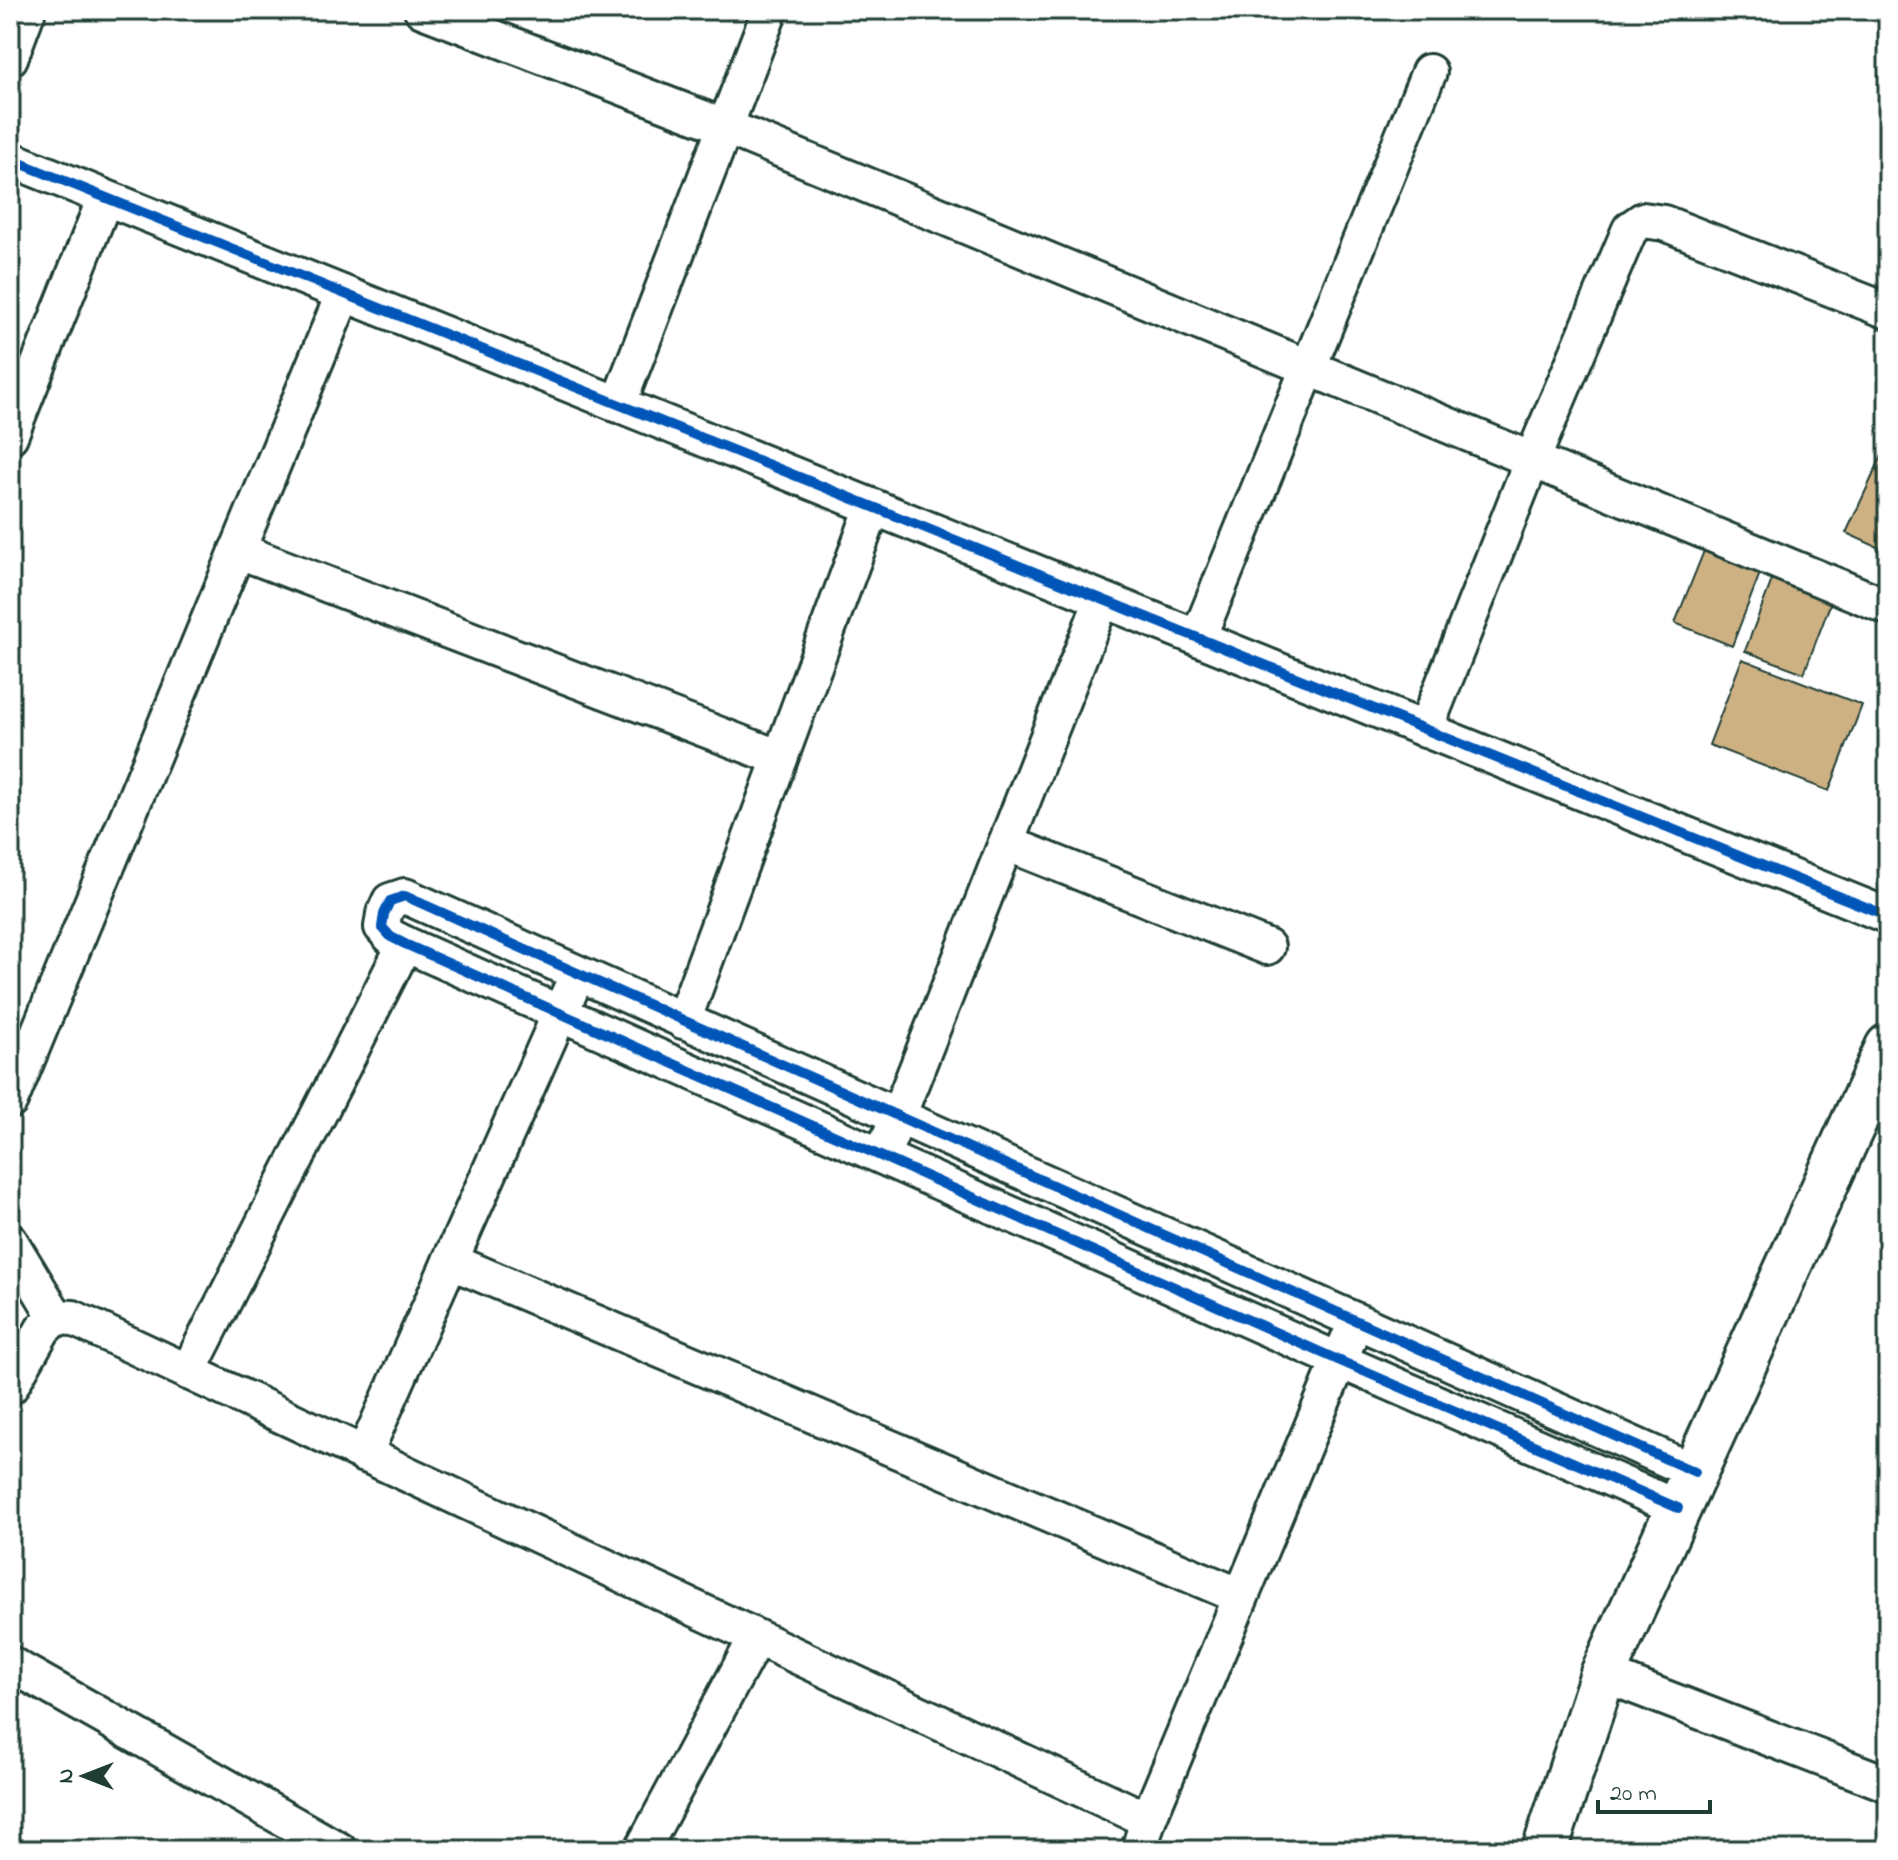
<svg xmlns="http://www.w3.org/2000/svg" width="1898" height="1860" font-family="'Indie Flower',sans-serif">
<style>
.building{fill:#ceb183;stroke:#1f3d34;stroke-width:2}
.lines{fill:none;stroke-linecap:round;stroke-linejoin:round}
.street-casing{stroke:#1f3d34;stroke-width:40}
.secondary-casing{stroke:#1f3d34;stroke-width:50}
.street{stroke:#fff;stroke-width:34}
.secondary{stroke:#fff;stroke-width:44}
.cycleway-casing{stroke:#fff;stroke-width:15}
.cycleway{stroke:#0057b8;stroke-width:10}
</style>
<rect width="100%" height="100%" fill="#fff"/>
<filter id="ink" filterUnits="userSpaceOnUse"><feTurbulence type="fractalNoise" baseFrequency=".0125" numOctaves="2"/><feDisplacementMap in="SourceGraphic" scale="16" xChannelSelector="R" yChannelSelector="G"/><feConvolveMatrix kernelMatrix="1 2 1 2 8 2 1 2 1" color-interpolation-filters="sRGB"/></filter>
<g filter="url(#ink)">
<g class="building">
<polygon points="1885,449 1888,451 1888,552 1846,533"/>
<polygon points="1706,546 1762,568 1732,646 1675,623"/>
<polygon points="1775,572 1834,594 1804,673 1745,651"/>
<polygon points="1742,659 1862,705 1829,791 1709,745"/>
</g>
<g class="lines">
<defs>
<g id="street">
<polyline points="422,10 726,127 1888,607"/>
<polyline points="10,58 28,10"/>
<polyline points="10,159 1888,916"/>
<polyline points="618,405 770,10"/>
<polyline points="10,436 105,198"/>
<polyline points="237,550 780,758"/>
<polyline points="1198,638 1429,72"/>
<polyline points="1425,730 1532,460 1630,229 1643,220 1664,223 1888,311"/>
<polyline points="1006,843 1267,947"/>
<polyline points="683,1021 873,507"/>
<polyline points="10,1101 343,295"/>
<polyline points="889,1139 1102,600"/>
<polyline points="10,1241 56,1317"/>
<polyline points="450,1261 1240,1596"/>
<polyline points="188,1372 405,944"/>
<polyline points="10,1387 43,1329 56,1317 73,1318 1148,1820"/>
<polyline points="364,1455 570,991"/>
<polyline points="1678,1508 1338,1360 405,944 391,937 382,927 384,914 390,901 405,896 1695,1472"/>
<polyline points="10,1664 339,1850"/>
<polyline points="1603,1674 1888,1784"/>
<polyline points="642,1850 756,1638"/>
<polyline points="1139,1850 1148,1820 1348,1340"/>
</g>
<polyline id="secondary" points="1545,1850 1603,1674 1888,1047"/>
</defs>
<use href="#street" class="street-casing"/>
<use href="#secondary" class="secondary-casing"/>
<use href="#street" class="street"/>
<use href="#secondary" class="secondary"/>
<defs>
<g id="cycleway">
<polyline points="10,159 1888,916"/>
<polyline points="1678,1508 1338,1360 405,944 391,937 382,927 384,914 390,901 405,896 1695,1472"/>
</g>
</defs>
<use href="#cycleway" class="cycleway-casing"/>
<use href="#cycleway" class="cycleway"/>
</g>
</g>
<rect width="1898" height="1860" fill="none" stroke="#fff" stroke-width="40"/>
<rect x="20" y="20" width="1858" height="1820" fill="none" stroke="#1f3d34" stroke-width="3" filter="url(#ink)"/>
<g transform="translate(84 1776) rotate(270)" stroke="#ffffff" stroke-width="6" paint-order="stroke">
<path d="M0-6L14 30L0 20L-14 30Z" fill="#1f3d34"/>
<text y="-12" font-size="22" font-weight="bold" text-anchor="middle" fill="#1f3d34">N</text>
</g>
<path d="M1598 1800v12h112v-12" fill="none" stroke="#1f3d34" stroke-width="4"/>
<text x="1610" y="1800" font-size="24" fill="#1f3d34" stroke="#ffffff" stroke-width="6" paint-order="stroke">20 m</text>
</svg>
